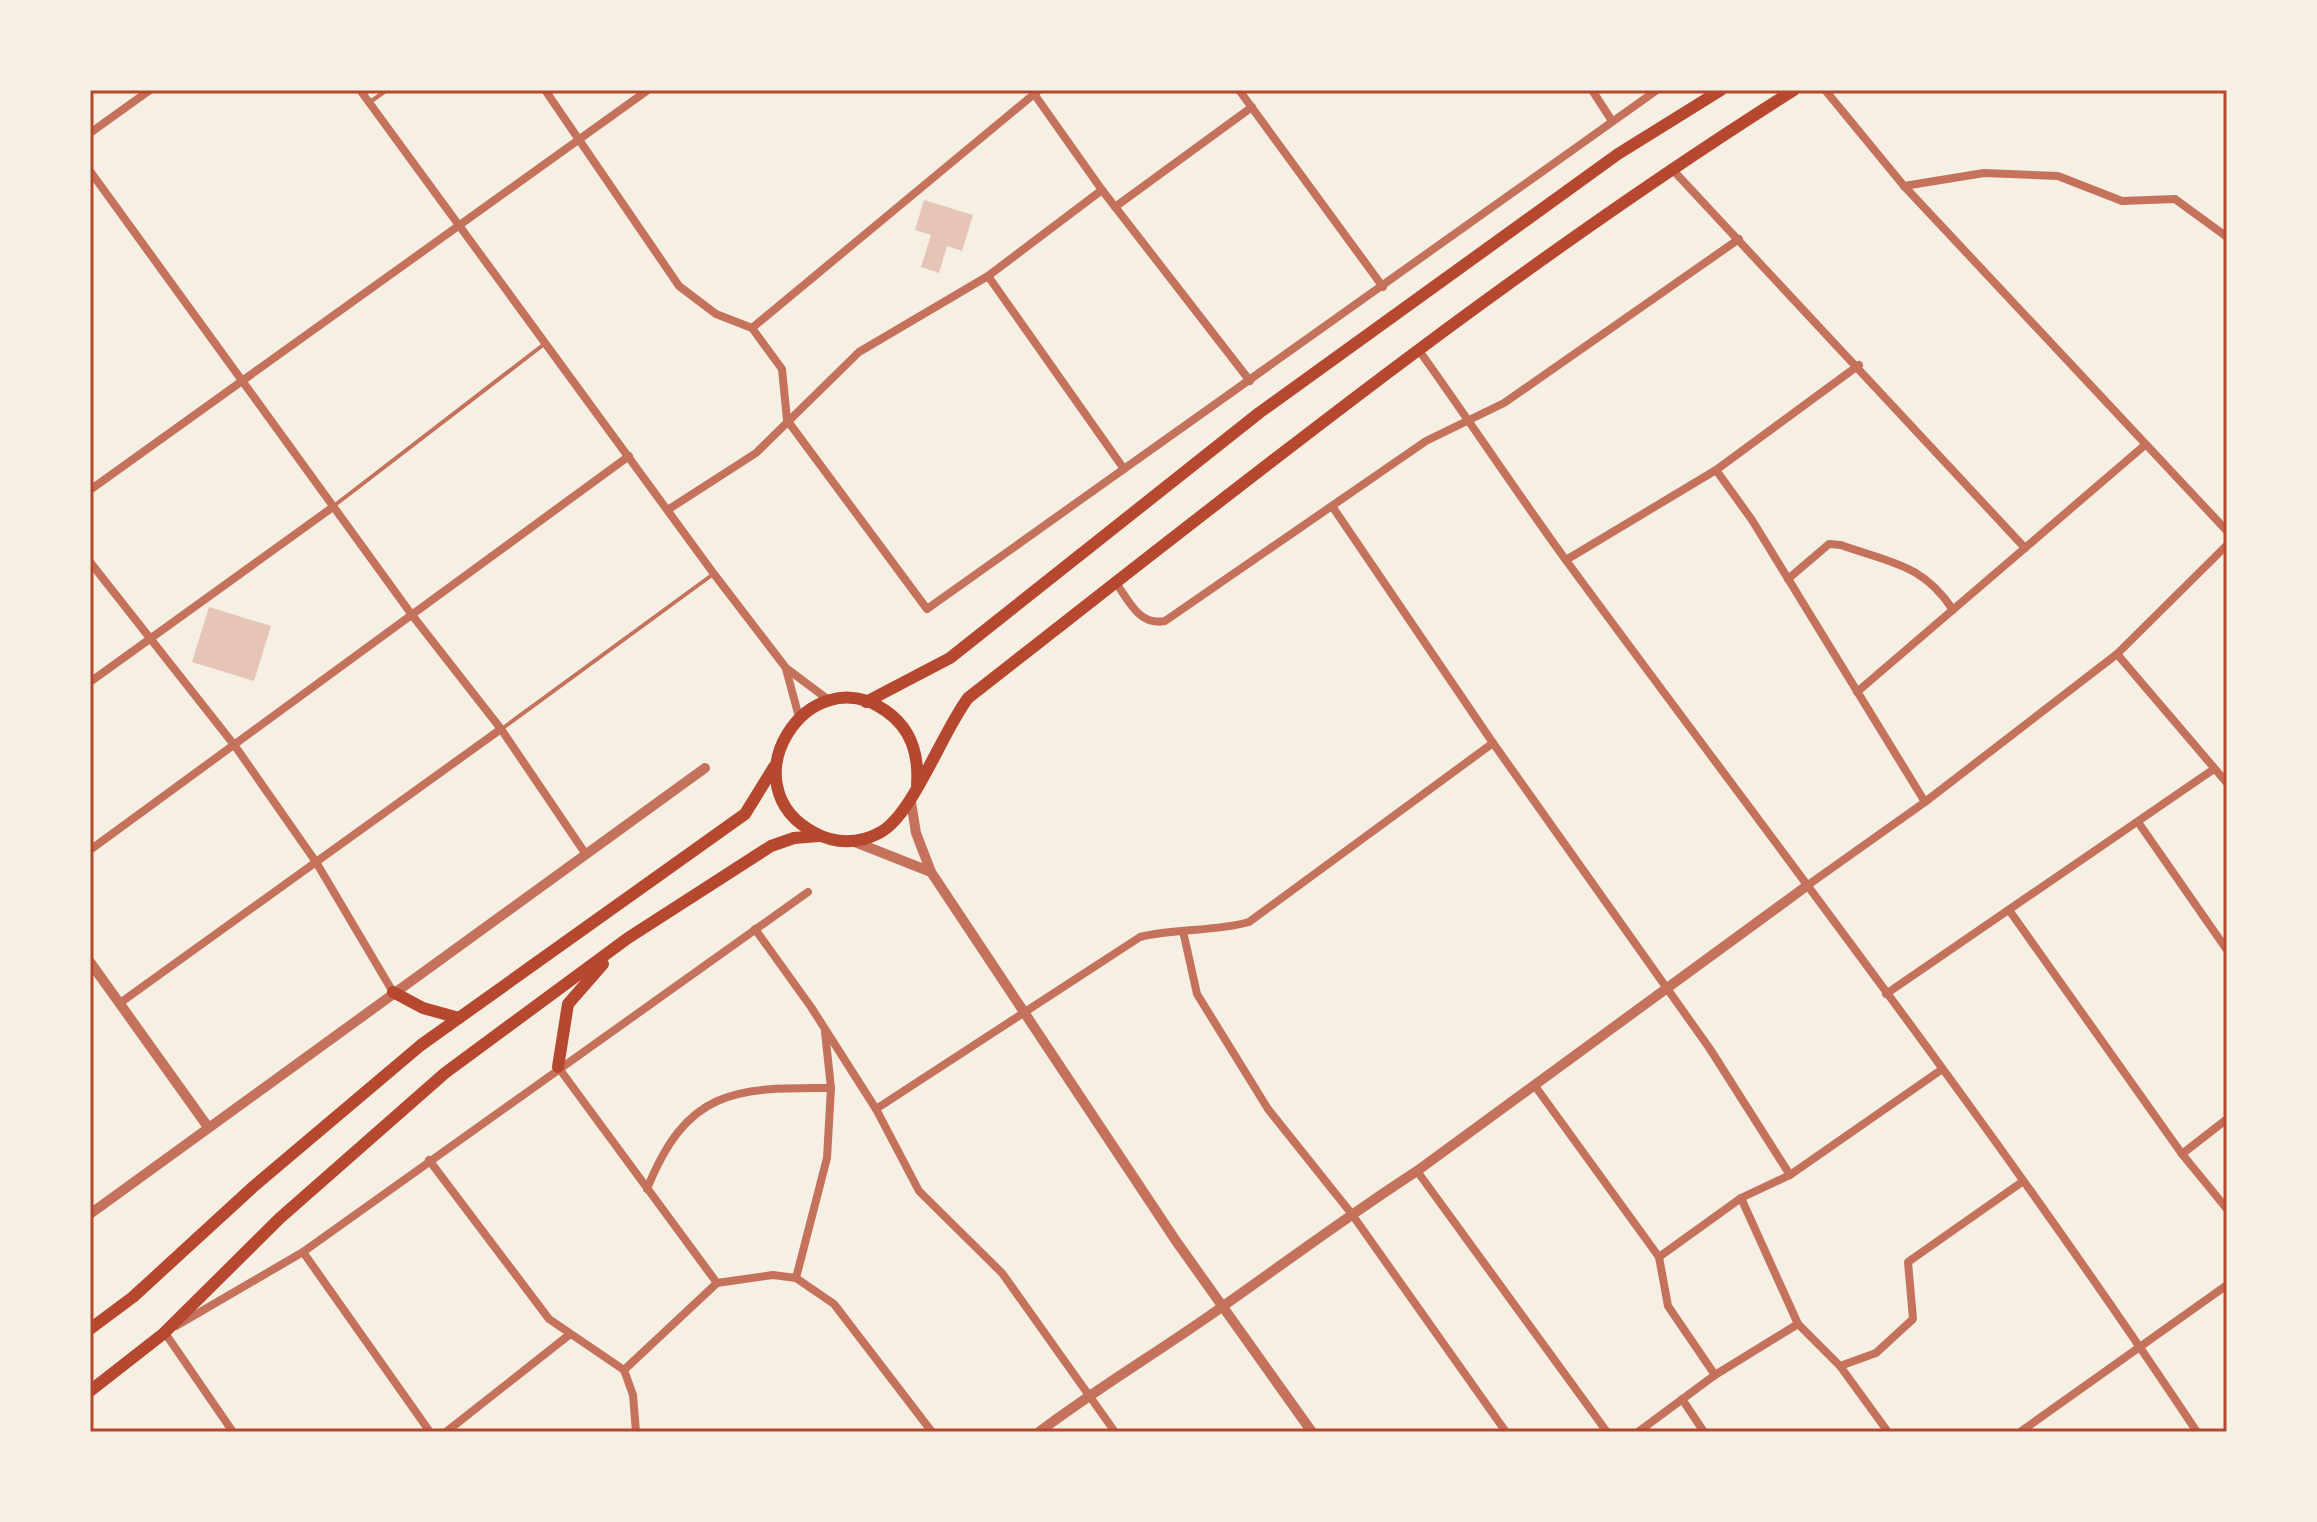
<svg xmlns="http://www.w3.org/2000/svg" width="2317" height="1522" font-family="'Golos Text',sans-serif">
<style>
.building{fill:#e6c5b7}
.lines{fill:none;stroke-linecap:round;stroke-linejoin:round}
.service{stroke:#c5725c;stroke-width:4}
.minor{stroke:#c5725c;stroke-width:8}
.tertiary{stroke:#c5725c;stroke-width:10}
.primary{stroke:#b5482f;stroke-width:12}
.neatline{fill:none;stroke:#b5482f;stroke-width:3}
</style>
<rect width="100%" height="100%" fill="#f6efe4"/>
<g class="building">
<polygon points="924,200 973,215 962,251 947,246 939,273 921,267 931,235 915,230"/>
<polygon points="209,607 271,626 254,681 192,662"/>
</g>
<g class="lines">
<g class="service">
<polyline points="370,102 387,90"/>
<polyline points="335,505 543,345"/>
<polyline points="503,728 712,575"/>
</g>
<g class="minor">
<polyline points="360,90 714,574 786,668 830,701"/>
<polyline points="545,90 679,286 716,314 752,328 782,369 787,420 927,609 1657,90"/>
<polyline points="1239,90 1383,287"/>
<polyline points="1592,90 1612,121"/>
<polyline points="1825,90 1904,186 2227,531"/>
<polyline points="1032,91 1102,190 1250,381"/>
<polyline points="90,133 150,90"/>
<polyline points="1671,168 2025,548"/>
<polyline points="90,171 412,615 501,729 585,853"/>
<polyline points="1904,186 1984,173 2058,176 2122,201 2175,199 2227,237"/>
<polyline points="1115,207 1252,107"/>
<polyline points="988,276 1124,469"/>
<polyline points="752,328 1039,90"/>
<path d="M1418 349C1469 420 1517 493 1568 563 1780 851 1999 1134 2197 1432"/>
<polyline points="1716,470 1752,520 1925,802"/>
<polyline points="90,490 648,90"/>
<polyline points="1332,506 1493,743 1710,1049 1790,1175"/>
<polyline points="669,509 756,453 859,352 988,276 1102,190"/>
<polyline points="1566,560 1716,470 1859,365"/>
<polyline points="90,562 235,746 316,862 393,992"/>
<path d="M1788 579 1829 544 1841 545C1891 563 1923 564 1953 610"/>
<path d="M1116 583C1129 601 1139 626 1165 621L1426 441 1504 403 1739 239"/>
<polyline points="2117,654 2227,783"/>
<polyline points="786,669 799,717"/>
<polyline points="90,682 333,507"/>
<polyline points="1857,692 2145,445"/>
<polyline points="2138,822 2227,950"/>
<polyline points="90,850 629,456"/>
<polyline points="1808,885 1925,802 2117,654 2227,545"/>
<polyline points="2009,910 2182,1154 2227,1209"/>
<polyline points="755,929 811,1007 876,1109 919,1191 1002,1273 1115,1432"/>
<polyline points="1183,931 1197,994 1268,1109 1351,1213 1506,1432"/>
<polyline points="1886,994 2214,769"/>
<polyline points="120,1003 501,729"/>
<polyline points="558,1067 717,1283"/>
<polyline points="1535,1086 1659,1257 1668,1306 1715,1375"/>
<path d="M876 1109 1140 937C1176 928 1213 932 1249 922L1493 743"/>
<polyline points="2182,1154 2227,1119"/>
<polyline points="429,1160 549,1319 624,1370 633,1395 636,1432"/>
<polyline points="1417,1171 1607,1432"/>
<path d="M647 1189C687 1090 733 1087 831 1088"/>
<polyline points="1741,1198 1798,1324 1840,1366 1888,1432"/>
<polyline points="303,1252 430,1432"/>
<polyline points="1659,1257 1741,1198 1790,1175 1941,1070"/>
<polyline points="796,1278 827,1158 831,1088 825,1032"/>
<polyline points="176,1326 303,1252 808,892"/>
<polyline points="165,1333 233,1432"/>
<polyline points="1840,1366 1876,1353 1913,1319 1908,1262 2022,1182"/>
<polyline points="624,1370 717,1283 773,1275 796,1278 834,1304 932,1432"/>
<polyline points="1682,1399 1704,1432"/>
<polyline points="446,1432 569,1335"/>
<polyline points="1638,1432 1715,1375 1798,1324"/>
<polyline points="2020,1432 2227,1285"/>
</g>
<g class="tertiary">
<polyline points="911,802 916,833 931,872 1176,1241 1312,1432"/>
<polyline points="855,842 931,872"/>
<polyline points="90,962 208,1127"/>
<polyline points="90,1214 705,768"/>
<path d="M1039 1432C1100 1386 1165 1348 1226 1304 1290 1259 1352 1213 1417 1171L1808 885"/>
</g>
<g class="primary">
<polyline points="866,702 950,658 1259,413 1618,154 1721,90"/>
<path d="M917 785C919 755 912 729 886 711 808 656 725 786 815 833 835 844 859 844 879 833 912 817 941 734 968 698 1237 488 1504 273 1794 90"/>
<polyline points="393,992 423,1008 459,1018"/>
<polyline points="558,1067 568,1004 603,964"/>
<polyline points="90,1329 133,1297 253,1187 421,1045 745,814 774,767"/>
<polyline points="90,1391 163,1334 280,1218 445,1073 628,938 771,846 794,838 819,836"/>
</g>
</g>
<rect width="2317" height="1522" fill="none" stroke="#f6efe4" stroke-width="184"/>
<rect x="92" y="92" width="2133" height="1338" class="neatline"/>
</svg>
